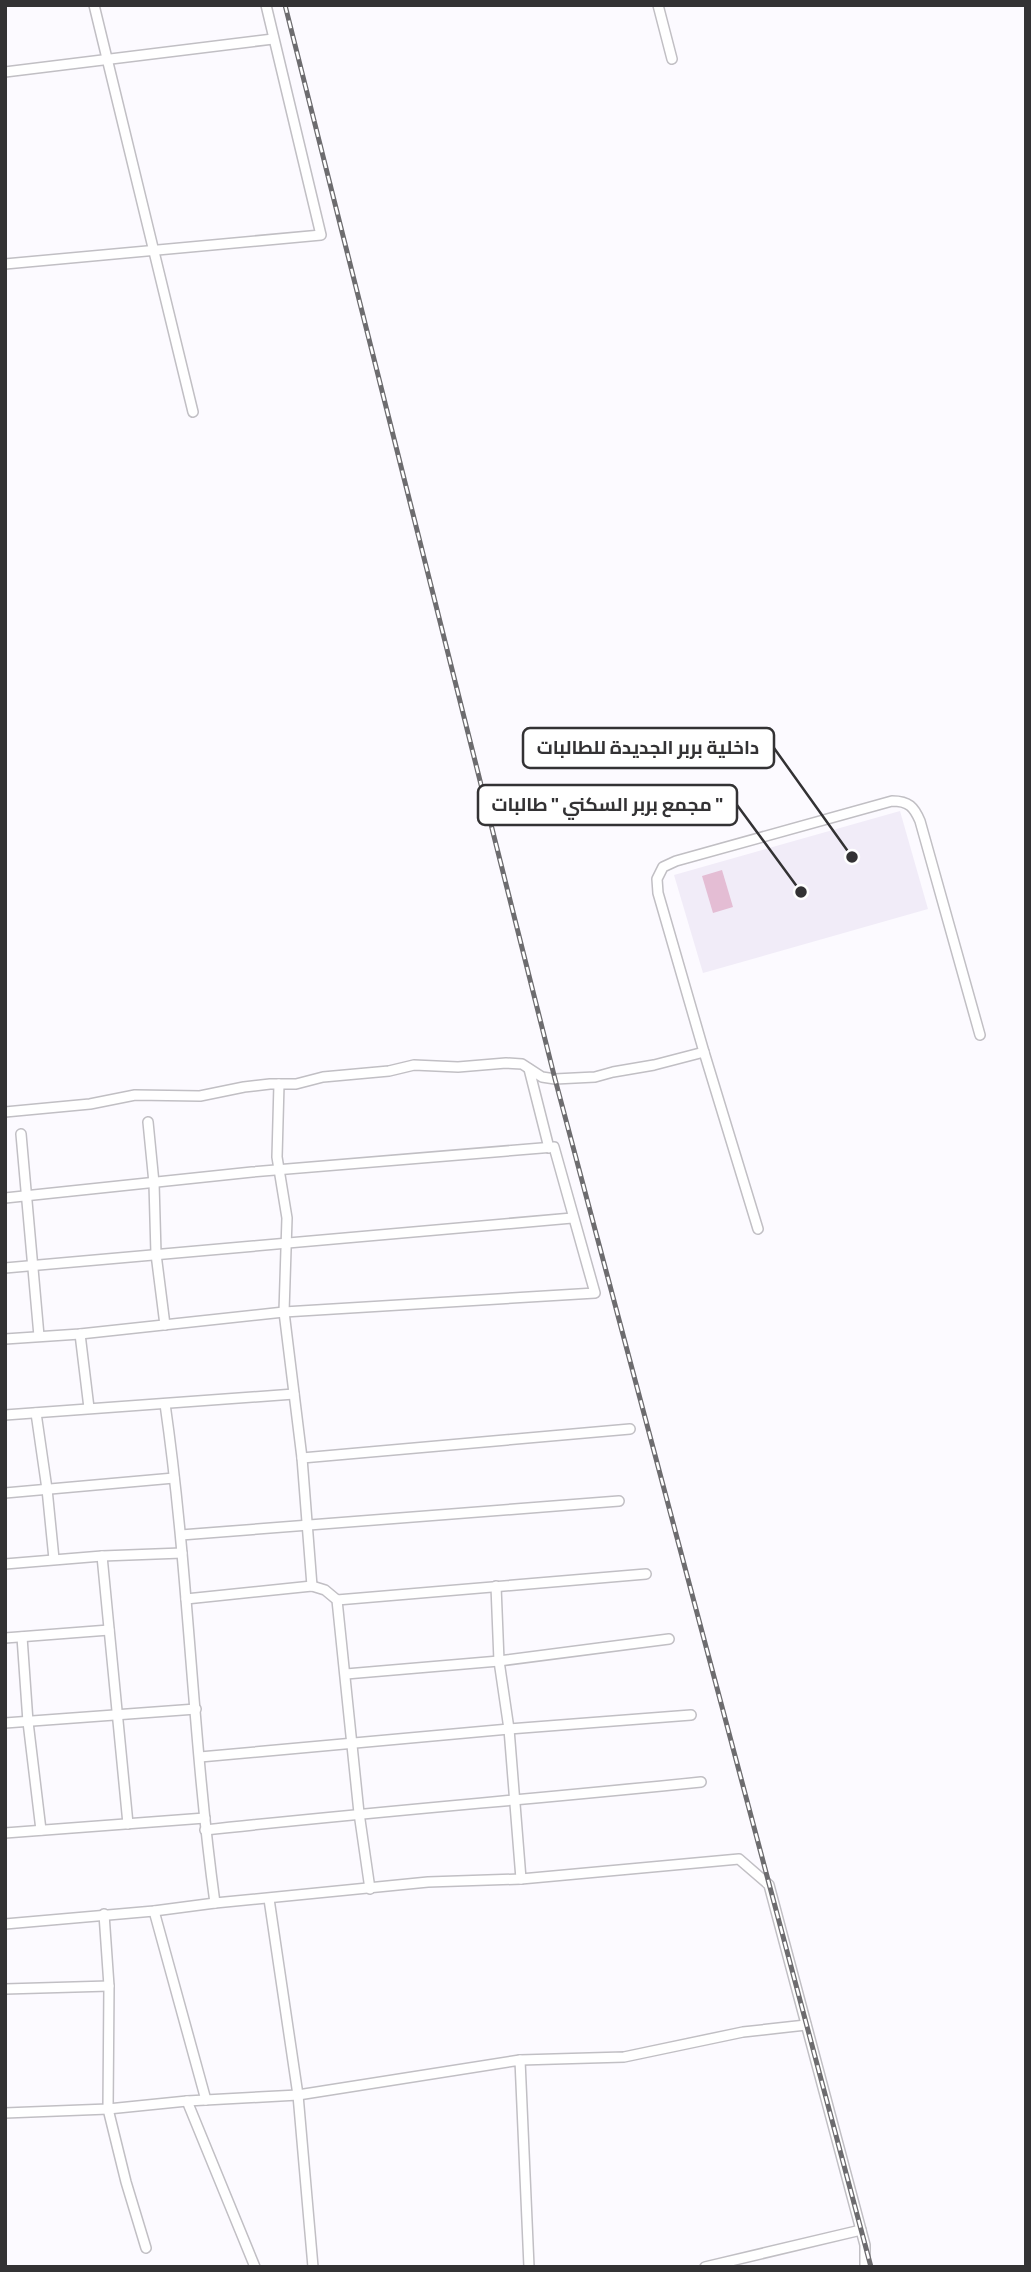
<svg xmlns="http://www.w3.org/2000/svg" width="1031" height="2272" font-family="Barlow,Cairo,sans-serif">
<style>
.built{fill:#f1ecf8}
.green{fill:#e4bdd4}
.lines{fill:none;stroke-linecap:round;stroke-linejoin:round}
.minor-casing{stroke:#c1bfc4;stroke-width:12}
.minor{stroke:#fff;stroke-width:9}
.rail-casing{stroke:#6d6c6f;stroke-width:5}
.rail{stroke:#fff;stroke-width:2.5;stroke-dasharray:8;stroke-linecap:butt}
.leader{fill:none;stroke:#333234;stroke-width:2.5}
.callout-dot{fill:#333234;stroke:#fff;stroke-width:2.5}
.callout{fill:#fff;stroke:#333234;stroke-width:2.5}
.callout-label{font-size:19px;text-anchor:middle;font-weight:bold;fill:#333234}
</style>
<rect width="100%" height="100%" fill="#fcfaff"/>
<polygon class="built" points="900,811 928,909 703,973 674,875"/>
<polygon class="green" points="722,870 733,907 713,913 702,876"/>
<g class="lines">
<defs>
<g id="minor">
<polyline points="94,5 193,412"/>
<polyline points="658,5 672,59"/>
<polyline points="5,72 273,39"/>
<polyline points="5,264 321,235 266,5"/>
<polyline points="529,1069 549,1148"/>
<polyline points="279,1084 277,1157 287,1218 284,1312 302,1458 312,1586"/>
<polyline points="5,1112 90,1104 135,1095 200,1096 244,1087 270,1084 296,1084 323,1077 389,1071 414,1065 458,1067 506,1063 522,1064 542,1077 555,1079 595,1077 613,1072 654,1065 704,1052"/>
<polyline points="148,1122 154,1183 156,1254 165,1325"/>
<polyline points="21,1134 39,1336"/>
<polyline points="5,1198 252,1172 554,1147 595,1293 284,1312 80,1334 5,1339"/>
<path d="M758 1229 704 1052 658 893 657 879 663 867 676 861 892 801C909 801 914 807 920 821L980 1035"/>
<polyline points="5,1268 572,1218"/>
<polyline points="80,1334 89,1408"/>
<path d="M165 1404C189 1570 192 1737 215 1903"/>
<polyline points="36,1413 47,1489 54,1559"/>
<polyline points="5,1415 294,1394"/>
<polyline points="302,1458 630,1429"/>
<polyline points="5,1493 174,1478"/>
<polyline points="181,1535 619,1501"/>
<polyline points="102,1556 128,1824"/>
<polyline points="5,1564 102,1556 182,1553"/>
<polyline points="496,1586 499,1661 509,1729 521,1879"/>
<polyline points="186,1599 312,1586 325,1590 337,1600 359,1813 370,1889"/>
<polyline points="337,1600 646,1574"/>
<polyline points="22,1637 28,1722 41,1830"/>
<polyline points="5,1638 109,1630"/>
<polyline points="346,1674 499,1661 669,1639"/>
<polyline points="5,1723 196,1709"/>
<polyline points="200,1757 509,1729 691,1715"/>
<path d="M205 1830C370 1812 536 1799 701 1782"/>
<polyline points="5,1833 205,1818"/>
<polyline points="269,1899 298,2095 313,2267"/>
<polyline points="154,1911 206,2100"/>
<polyline points="104,1914 109,1986 108,2109 126,2182 146,2248"/>
<polyline points="5,1924 154,1911 215,1903 428,1882 521,1879 739,1859 769,1885 865,2245 865,2267"/>
<polyline points="5,1989 109,1986"/>
<polyline points="520,2060 624,2057 743,2032 806,2025"/>
<polyline points="187,2101 255,2267"/>
<polyline points="5,2113 108,2109 187,2101 298,2095 520,2060 529,2267"/>
<polyline points="705,2267 861,2230"/>
</g>
</defs>
<use href="#minor" class="minor-casing"/>
<use href="#minor" class="minor"/>
<defs>
<polyline id="rail" points="285,5 555,1079 871,2267"/>
</defs>
<use href="#rail" class="rail-casing"/>
<use href="#rail" class="rail"/>
</g>
<path class="leader" d="M852 857L774 748M801 892L737 805"/>
<g class="callout-dot">
<circle cx="852" cy="857" r="7"/>
<circle cx="801" cy="892" r="7"/>
</g>
<g class="callout">
<rect x="523" y="728" width="251" height="40" rx="7"/>
<rect x="478" y="785" width="259" height="40" rx="7"/>
</g>
<g class="callout-label">
<text x="648" y="754">داخلية بربر الجديدة للطالبات</text>
<text x="607" y="811">مجمع بربر السكني " طالبات "</text>
</g>
<rect width="1031" height="2272" fill="none" stroke="#333234" stroke-width="14"/>
</svg>
